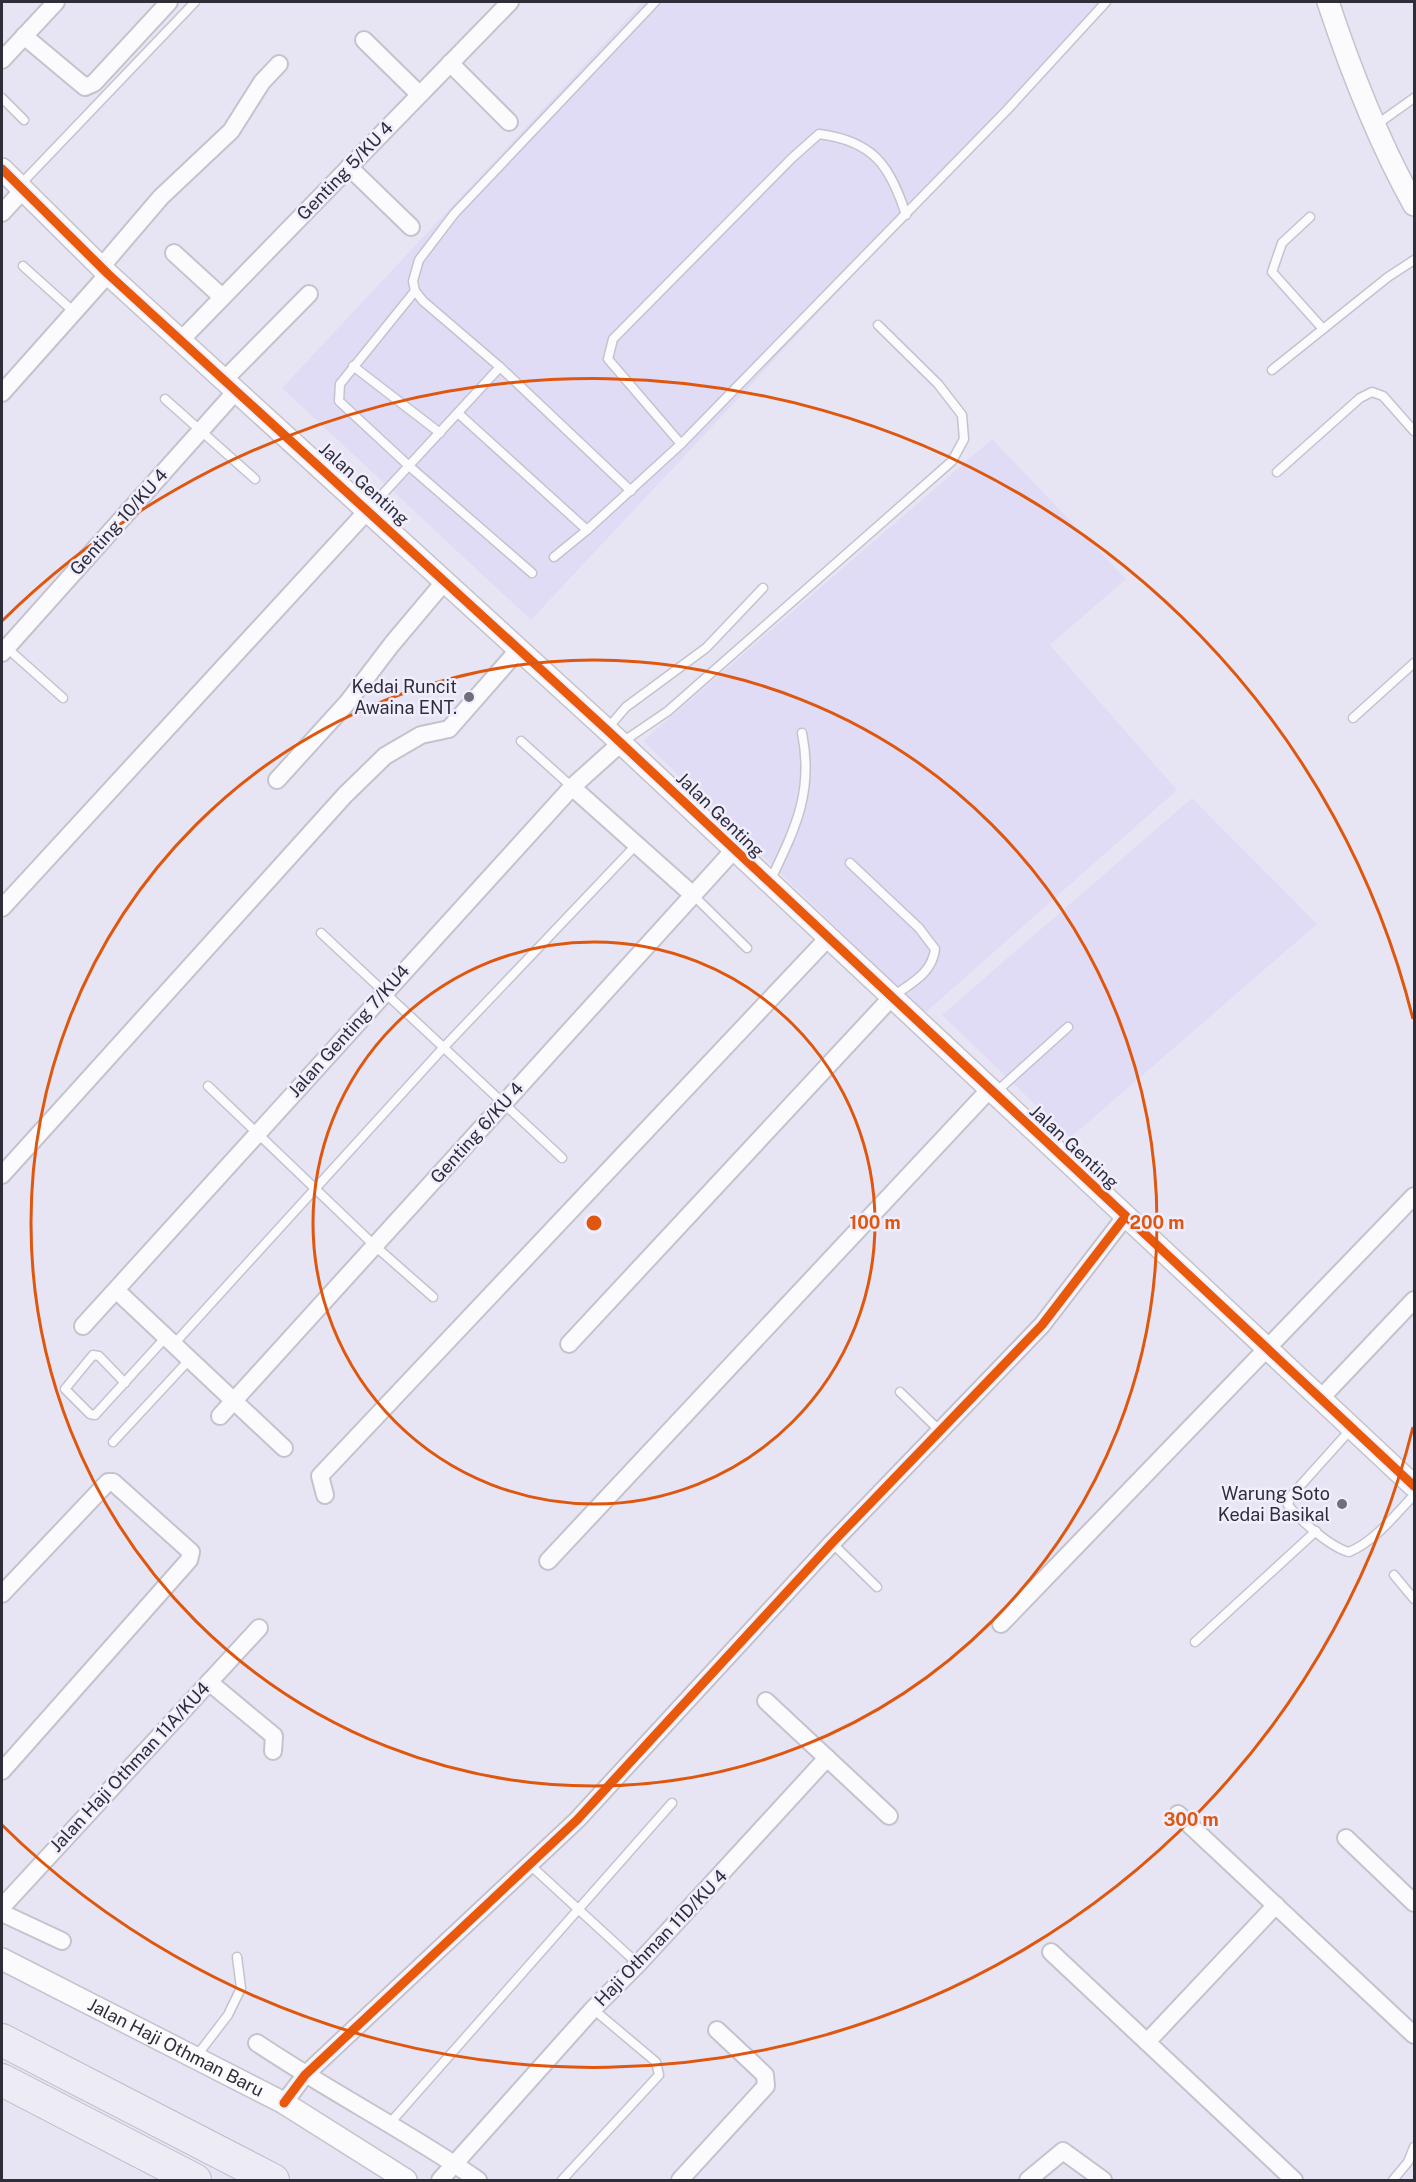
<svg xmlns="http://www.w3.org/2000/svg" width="1416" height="2182" font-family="'Public Sans',sans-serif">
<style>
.built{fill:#e0dcf6}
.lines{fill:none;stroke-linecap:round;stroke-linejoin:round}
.service-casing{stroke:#c4c3cd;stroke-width:11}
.minor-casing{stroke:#c4c3cd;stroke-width:20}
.tertiary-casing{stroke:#c4c3cd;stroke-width:24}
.motorway-casing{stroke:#bdbbca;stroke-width:34}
.service{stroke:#fbfbfd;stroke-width:8}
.minor{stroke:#fbfbfd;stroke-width:16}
.tertiary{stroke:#fbfbfd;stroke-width:21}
.motorway{stroke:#edebf4;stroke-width:32}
.cycleway-casing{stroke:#f0eefe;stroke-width:13}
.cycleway{stroke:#e8590c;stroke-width:9}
.ring{fill:none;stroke:#df570e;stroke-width:3}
.poi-dot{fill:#6f6e7a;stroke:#f0eefe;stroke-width:2}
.labels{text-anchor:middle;stroke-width:5;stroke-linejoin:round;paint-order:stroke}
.street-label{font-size:18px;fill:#2f2e38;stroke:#f0eefe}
.poi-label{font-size:18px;fill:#2f2e38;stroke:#f0eefe;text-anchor:end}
.centre{fill:#df570e;stroke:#f0eefe;stroke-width:3}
.ring-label{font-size:18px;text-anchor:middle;font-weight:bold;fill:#df570e;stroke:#f0eefe;stroke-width:5;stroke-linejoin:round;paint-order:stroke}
</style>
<rect width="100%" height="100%" fill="#e7e5f4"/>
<g class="built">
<polygon points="643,2 1109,2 531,620 282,388"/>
<polygon points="992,439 1126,579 1050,645 1177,790 925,1013 643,741"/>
<polygon points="1192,798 1317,924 1070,1138 942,1015"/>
</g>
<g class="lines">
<defs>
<g id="service">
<polyline points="2,98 24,120"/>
<polyline points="1376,125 1414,98"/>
<polyline points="20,185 195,2"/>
<polyline points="1310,217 1282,243 1272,272 1323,329"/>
<polyline points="23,266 73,311"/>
<polyline points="415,291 340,384 339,401 409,466 532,573"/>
<polyline points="353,366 440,433"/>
<polyline points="500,367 631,491"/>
<polyline points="1272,370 1388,277 1414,260"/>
<polyline points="165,399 255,479"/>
<polyline points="459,414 587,530 554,557"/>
<polyline points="681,444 1007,110 1106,2"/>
<polyline points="1277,472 1360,398 1372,392 1383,396 1414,431"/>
<polyline points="368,510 500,367 423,301 415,291 413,281 419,260 454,214 655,2"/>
<path d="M587 530 681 444 608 359 613 339 792 158 819 134C873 141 890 165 906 215"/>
<polyline points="7,648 63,698"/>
<polyline points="1353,718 1414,663"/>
<polyline points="607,729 626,707 706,648 763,588"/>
<polyline points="521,741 572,787"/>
<polyline points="621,743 668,711 952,461 964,439 962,415 938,384 878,325"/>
<path d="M850 863 919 928 935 949C932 974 911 983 892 997"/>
<path d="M770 881C795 829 814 792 802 733"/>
<polyline points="693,895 747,948"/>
<polyline points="321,933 562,1158"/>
<polyline points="208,1086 375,1246 433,1297"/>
<polyline points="996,1092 1068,1027"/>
<polyline points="174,1344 444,1047 637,844"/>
<polyline points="125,1383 99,1356 93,1355 65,1389 90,1414 95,1415 166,1337"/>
<polyline points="900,1392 940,1431"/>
<path d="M1352 1428 1291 1496 1288 1505C1299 1520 1332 1548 1349 1552 1375 1541 1395 1515 1414 1495"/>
<polyline points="113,1442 190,1359"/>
<polyline points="832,1543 877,1587"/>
<polyline points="1394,1575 1414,1599"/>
<polyline points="1195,1642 1316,1531"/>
<polyline points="529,1864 638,1964"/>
<polyline points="195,2058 228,2015 241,1988 237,1957"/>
<polyline points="390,2123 672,1803"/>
<polyline points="562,2180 659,2075 656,2062 593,2009"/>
<polyline points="1393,2180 1408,2162 1414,2147"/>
</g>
<g id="minor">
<polyline points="24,36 85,87 94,83 169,2"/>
<polyline points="364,40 419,94"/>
<polyline points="2,60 56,2"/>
<polyline points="450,63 509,122"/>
<polyline points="349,167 411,227"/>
<polyline points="2,213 24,189"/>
<polyline points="174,253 222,297"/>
<polyline points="102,266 161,197 231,131 262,82 279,64"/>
<polyline points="181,340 510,2"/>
<polyline points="225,379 309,294"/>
<polyline points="2,393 108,274"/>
<polyline points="2,653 237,390"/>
<polyline points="277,780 347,703 392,644 445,581"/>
<polyline points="572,787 693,895"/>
<polyline points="2,908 368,510"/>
<polyline points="2,1175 345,795 385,756 421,735 449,729 519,649"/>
<polyline points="116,1290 284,1448"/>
<polyline points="83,1326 572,787 621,743"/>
<polyline points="569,1344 891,998"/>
<polyline points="1320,1399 1414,1300"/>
<polyline points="220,1416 733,851"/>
<polyline points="325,1495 320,1476 827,939"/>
<polyline points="548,1561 989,1090"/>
<polyline points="2,1594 108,1482 113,1482 191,1552 189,1560 2,1771"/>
<polyline points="1001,1624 1414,1196"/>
<polyline points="209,1682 274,1736 273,1751"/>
<polyline points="827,1758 889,1816"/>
<polyline points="1178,1814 1414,2035"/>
<polyline points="1346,1838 1414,1903"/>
<polyline points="2,1907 259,1628"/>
<polyline points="2,1913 62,1941"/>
<polyline points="1051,1952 1294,2180"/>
<polyline points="1147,2042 1276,1905"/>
<path d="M257 2043C330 2092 407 2131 478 2180"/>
<polyline points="284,2103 305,2075 577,1820 832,1543 1042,1325 1125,1217"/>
<polyline points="440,2180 593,2009 638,1964 827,1758 766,1701"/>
<polyline points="680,2180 766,2086 765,2075 717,2030"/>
<polyline points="1028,2180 1063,2151 1103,2180"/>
</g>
<g id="tertiary">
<path d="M1328 2C1351 71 1378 141 1414 205"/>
<polyline points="2,169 108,274 606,729 1414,1486"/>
<path id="s1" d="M2 1959 284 2103 406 2180"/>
</g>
<g id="motorway">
<polyline points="2,2040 273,2180"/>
<polyline points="2,2080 195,2180"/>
</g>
</defs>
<use href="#service" class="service-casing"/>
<use href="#minor" class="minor-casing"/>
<use href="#tertiary" class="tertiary-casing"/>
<use href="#motorway" class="motorway-casing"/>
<use href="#service" class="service"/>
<use href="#minor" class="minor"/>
<use href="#tertiary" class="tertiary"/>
<use href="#motorway" class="motorway"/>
<defs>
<g id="cycleway">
<polyline points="2,169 108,274 606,729 1414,1486"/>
<polyline points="284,2103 305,2075 577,1820 832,1543 1042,1325 1125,1217"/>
</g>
</defs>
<use href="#cycleway" class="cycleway-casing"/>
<use href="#cycleway" class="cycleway"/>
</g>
<g class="ring">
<circle cx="594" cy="1223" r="281"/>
<circle cx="594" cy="1223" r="563"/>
<path d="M1413 1427A844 844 0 0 1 2 1825M2 621A844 844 0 0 1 1413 1019"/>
</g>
<g class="poi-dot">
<circle cx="469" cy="697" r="6"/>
<circle cx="1342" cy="1504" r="6"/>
</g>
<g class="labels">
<g class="street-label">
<text transform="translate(345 171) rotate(-46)" y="6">Genting 5/KU 4</text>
<text transform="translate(364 484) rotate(42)" y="6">Jalan Genting</text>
<text transform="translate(119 522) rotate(-48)" y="6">Genting 10/KU 4</text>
<text transform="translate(720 815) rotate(44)" y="6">Jalan Genting</text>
<text transform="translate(349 1031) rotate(-48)" y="6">Jalan Genting 7/KU4</text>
<text transform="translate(477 1133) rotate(-48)" y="6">Genting 6/KU 4</text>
<text transform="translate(1074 1147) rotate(43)" y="6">Jalan Genting</text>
<text transform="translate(130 1767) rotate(-47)" y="6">Jalan Haji Othman 11A/KU4</text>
<text transform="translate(661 1938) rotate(-46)" y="6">Haji Othman 11D/KU 4</text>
<text dy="6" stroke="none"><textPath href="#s1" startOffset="195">Jalan Haji Othman Baru</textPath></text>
</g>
<g class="poi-label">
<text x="457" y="693">Kedai Runcit<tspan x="457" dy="21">Awaina ENT.</tspan></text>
<text x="1330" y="1500">Warung Soto<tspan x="1330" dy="21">Kedai Basikal</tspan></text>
</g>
</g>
<circle cx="594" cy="1223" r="9" class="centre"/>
<g class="ring-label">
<text x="875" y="1229">100 m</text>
<text x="1157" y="1229">200 m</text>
<text x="1191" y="1826">300 m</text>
</g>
<rect width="1416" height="2182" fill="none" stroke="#2f2e38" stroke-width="6"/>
</svg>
